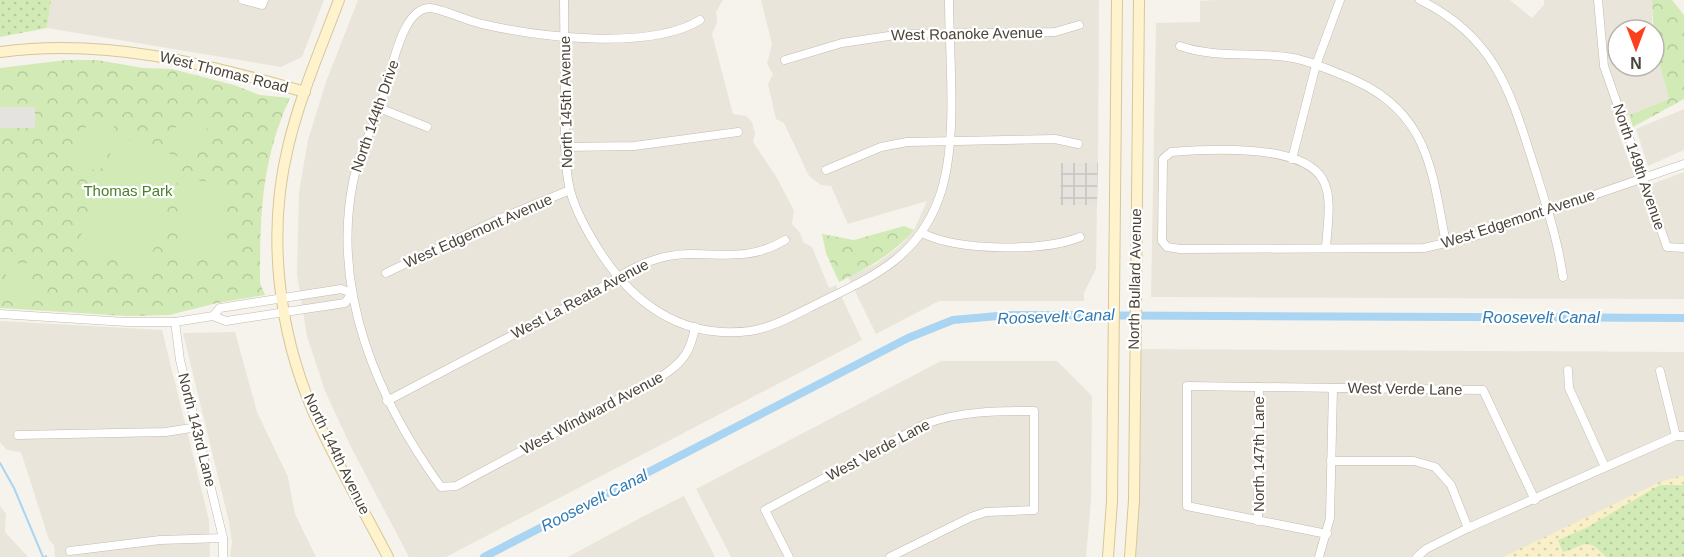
<svg xmlns="http://www.w3.org/2000/svg" width="1684" height="557" font-family="Helvetica,sans-serif">
<style>
.residential{fill:#eae5da}
.industrial{fill:url(#industrial-grid)}
.grass{fill:url(#grass-dots)}
.forest{fill:url(#forest-crowns)}
.sand{fill:url(#sand-dots)}
.garden{fill:#d2eab5}
.parking{fill:#e5e3e0}
.lines{fill:none;stroke-linecap:round;stroke-linejoin:round}
.stream{stroke:#a9d4f2;stroke-width:2}
.canal{stroke:#a9d4f2;stroke-width:8}
.minor-casing{stroke:#c2bbae;stroke-width:9}
.secondary-casing{stroke:#d6c79b;stroke-width:12}
.minor{stroke:#fff;stroke-width:8}
.secondary{stroke:#fff3cd;stroke-width:10}
.labels{text-anchor:middle;stroke-width:4.5;stroke-linejoin:round;paint-order:stroke}
.street-label{font-size:15px;fill:#4b4439;stroke:#fff}
.park-label{font-size:15px;fill:#4a7f2a;stroke:#fff}
.water-label{font-size:16px;font-style:italic;fill:#2e7ab2;stroke:#fff}
</style>
<defs>
<pattern id="industrial-grid" width="8" height="8" patternUnits="userSpaceOnUse" patternTransform="scale(1.5)"><rect width="8" height="8" fill="#e6e2dd"/><path d="M0 4h8M4 0v8" fill="none" stroke="#c7c3be"/></pattern>
<pattern id="grass-dots" width="8" height="8" patternUnits="userSpaceOnUse" patternTransform="scale(1.5)"><rect width="8" height="8" fill="#d2eab5"/><path d="M2 2h.1M6 6h.1" fill="none" stroke="#b6ca9c" stroke-width="1.8" stroke-linecap="round"/></pattern>
<pattern id="forest-crowns" width="20" height="18" patternUnits="userSpaceOnUse" patternTransform="scale(1.5)"><rect width="20" height="18" fill="#d2eab5"/><path d="M2 6a3 3 0 1 1 6 0M12 15a3 3 0 1 1 6 0" fill="none" stroke="#b6ca9c"/></pattern>
<pattern id="sand-dots" width="8" height="8" patternUnits="userSpaceOnUse" patternTransform="scale(1.5)"><rect width="8" height="8" fill="#f9efc9"/><path d="M2 2h.1M6 6h.1" fill="none" stroke="#d7cead" stroke-width="1.8" stroke-linecap="round"/></pattern>
</defs>
<rect width="100%" height="100%" fill="#f6f3ec"/>
<g class="residential">
<polygon points="51,0 324,0 302,57 281,67 47,28"/>
<polygon points="358,0 723,0 716,12 717,23 712,34 733,114 746,116 752,122 755,133 753,142 777,178 794,211 792,224 800,233 803,242 812,247 829,288 836,285 862,340 446,557 409,557 351,447 325,391 307,336 297,275 299,192 308,140 326,82"/>
<polygon points="761,0 1099,0 1098,163 1061,163 1060,204 1097,205 1096,269 1084,293 1084,301 939,301 876,334 848,277 876,264 900,246 914,230 927,201 848,224 831,186 821,185 809,176 784,123 776,119 768,84 773,74 767,64 772,44"/>
<polygon points="1216,0 1510,0 1532,18 1544,5 1544,0 1652,0 1652,30 1618,30 1618,66 1654,66 1654,44 1669,99 1614,121 1639,189 1684,172 1684,299 1151,297 1156,23 1200,22 1200,1"/>
<polygon points="1684,109 1684,150 1648,166 1636,129"/>
<polygon points="0,321 162,330 209,520 210,557 55,557 54,545 49,540 21,452 7,450 0,442"/>
<polygon points="235,332 257,412 288,477 295,514 316,557 230,557 232,542 229,522 183,333"/>
<polygon points="1139,349 1684,352 1684,475 1660,482 1503,557 1134,557"/>
<polygon points="941,361 1057,361 1092,396 1091,501 1086,557 731,557 696,489"/>
<polygon points="684,496 715,557 568,557 642,517"/>
<polygon points="0,506 6,514 5,532 28,557 0,557"/>
</g>
<polygon class="industrial" points="1061,163 1098,163 1097,205 1060,205"/>
<g class="grass">
<polygon points="0,0 51,0 47,28 0,37"/>
<polygon points="1684,475 1684,557 1503,557 1660,482"/>
</g>
<g class="forest">
<polygon points="1652,0 1672,0 1684,15 1684,99 1633,127 1629,115 1669,99 1654,44"/>
<path d="M66 60H97L143 68 172 69 234 85 260 95 290 98C261 161 260 216 260 283L265 295 217 303 169 315 127 316 0 308V68Z"/>
<path d="M904 226 914 230C892 255 868 268 839 282L826 253 822 234 854 240Z"/>
</g>
<path class="sand" d="M1684 475V485H1660L1586 528 1558 540 1563 552C1585 546 1586 535 1606 557H1503L1660 482Z"/>
<g class="garden">
<polygon points="89,115 115,123 100,172 75,164"/>
<polygon points="187,115 206,122 209,147 183,155 173,149 171,140 179,118"/>
<polygon points="117,135 185,159 146,271 77,247"/>
<polygon points="180,180 226,182 223,259 177,257"/>
<polygon points="30,263 30,297 6,298 6,264"/>
</g>
<rect class="parking" x="0" y="107" width="35" height="21"/>
<g class="lines">
<g class="stream">
<polyline points="0,463 14,488 43,557"/>
<polyline points="45,557 46,556"/>
</g>
<polyline class="canal" points="484,557 908,338 953,320 1009,315 1684,318"/>
<defs>
<g id="minor">
<polyline points="243,0 262,5 264,0"/>
<path d="M564 0C564 36 565 72 565 109 565 135 564 164 570 190 576 213 589 235 602 255 637 307 684 339 750 331 775 327 798 313 821 302 874 276 917 258 939 198 959 143 949 59 949 0"/>
<path d="M1420 0C1497 38 1511 94 1535 169 1546 205 1558 240 1563 277"/>
<polyline points="1598,0 1604,66 1667,247 1684,248"/>
<path d="M1180 46C1218 59 1254 51 1293 58 1309 61 1325 68 1340 74 1427 107 1431 163 1446 244"/>
<polyline points="785,60 842,43 902,34 1055,32 1079,25"/>
<polyline points="379,108 427,127"/>
<polyline points="565,147 634,146 738,132"/>
<polyline points="1292,159 1316,65 1340,0"/>
<polyline points="826,170 881,147 907,142 1055,139 1078,144"/>
<path d="M922 233C958 251 1044 252 1080 237"/>
<path d="M1326 248C1327 228 1333 197 1323 180 1303 143 1207 149 1171 152L1163 159 1162 241 1167 247 1180 249 1424 248 1475 236 1684 164"/>
<polyline points="386,273 499,219 570,190"/>
<polyline points="0,314 126,322 175,322 213,316 226,321 345,303 352,293 341,289 220,308 213,316"/>
<polyline points="175,322 180,360 223,538 223,557"/>
<path d="M695 327C691 350 684 361 665 374L456 486 441 487C378 400 331 292 353 182 358 156 370 133 379 109 384 95 387 80 392 65 397 49 407 8 430 8 443 9 467 21 482 24 538 37 650 51 700 20"/>
<polyline points="1568,370 1569,388 1605,467"/>
<polyline points="1660,371 1676,436"/>
<path d="M387 401C451 367 516 333 580 300 606 286 629 267 657 259 702 245 739 268 785 240"/>
<polyline points="18,435 166,432 197,427"/>
<polyline points="1331,461 1414,461 1435,467 1451,485 1468,528"/>
<polyline points="1258,521 1259,387"/>
<polyline points="1327,534 1187,506 1187,386 1483,390 1535,500"/>
<polyline points="70,551 160,540 223,538"/>
<path d="M789 557 765 510 925 424C961 411 996 411 1034 411V510L986 512 971 517 890 557"/>
<polyline points="1319,557 1330,518 1333,388"/>
<polyline points="1417,557 1426,549 1468,528 1676,436 1684,436"/>
</g>
<g id="secondary">
<path d="M339 0C321 48 300 96 288 147 267 233 278 330 313 411 335 461 363 509 388 557"/>
<path d="M0 52C107 38 203 63 305 92"/>
<polyline points="1108,557 1112,501 1117,0"/>
<polyline points="1130,557 1134,500 1139,0"/>
</g>
</defs>
<use href="#minor" class="minor-casing"/>
<use href="#secondary" class="secondary-casing"/>
<use href="#minor" class="minor"/>
<use href="#secondary" class="secondary"/>
</g>
<g class="labels">
<g class="street-label">
<text transform="translate(967 34) rotate(-1)" y="5">West Roanoke Avenue</text>
<text transform="translate(224 72) rotate(14)" y="5">West Thomas Road</text>
<text transform="translate(566 102) rotate(-91)" y="5">North 145th Avenue</text>
<text transform="translate(375 116) rotate(-71)" y="5">North 144th Drive</text>
<text transform="translate(1639 167) rotate(71)" y="5">North 149th Avenue</text>
<text transform="translate(1518 219) rotate(-18)" y="5">West Edgemont Avenue</text>
<text transform="translate(478 231) rotate(-24)" y="5">West Edgemont Avenue</text>
<text transform="translate(1135 279) rotate(-89)" y="5">North Bullard Avenue</text>
<text transform="translate(580 299) rotate(-28)" y="5">West La Reata Avenue</text>
<text transform="translate(1405 389) rotate(1)" y="5">West Verde Lane</text>
<text transform="translate(592 413) rotate(-28)" y="5">West Windward Avenue</text>
<text transform="translate(197 430) rotate(76)" y="5">North 143rd Lane</text>
<text transform="translate(878 450) rotate(-28)" y="5">West Verde Lane</text>
<text transform="translate(337 454) rotate(64)" y="5">North 144th Avenue</text>
<text transform="translate(1259 454) rotate(-90)" y="5">North 147th Lane</text>
</g>
<g class="park-label">
<text x="128" y="196">Thomas Park</text>
</g>
<g class="water-label">
<text transform="translate(1056 316) rotate(-2)" y="6">Roosevelt Canal</text>
<text x="1541" y="323">Roosevelt Canal</text>
<text transform="translate(594 500) rotate(-27)" y="6">Roosevelt Canal</text>
</g>
</g>
<g transform="translate(1636 48) rotate(180)"><circle r="28" fill="#ffffff" stroke="#b7b4b0" stroke-width="1.5"/>
<path d="M0-4.5L10 22L0 15L-10 22Z" fill="#fc3f1d"/>
<text y="-9" font-size="16" font-weight="bold" text-anchor="middle" fill="#4b4439">N</text>
</g>
</svg>
